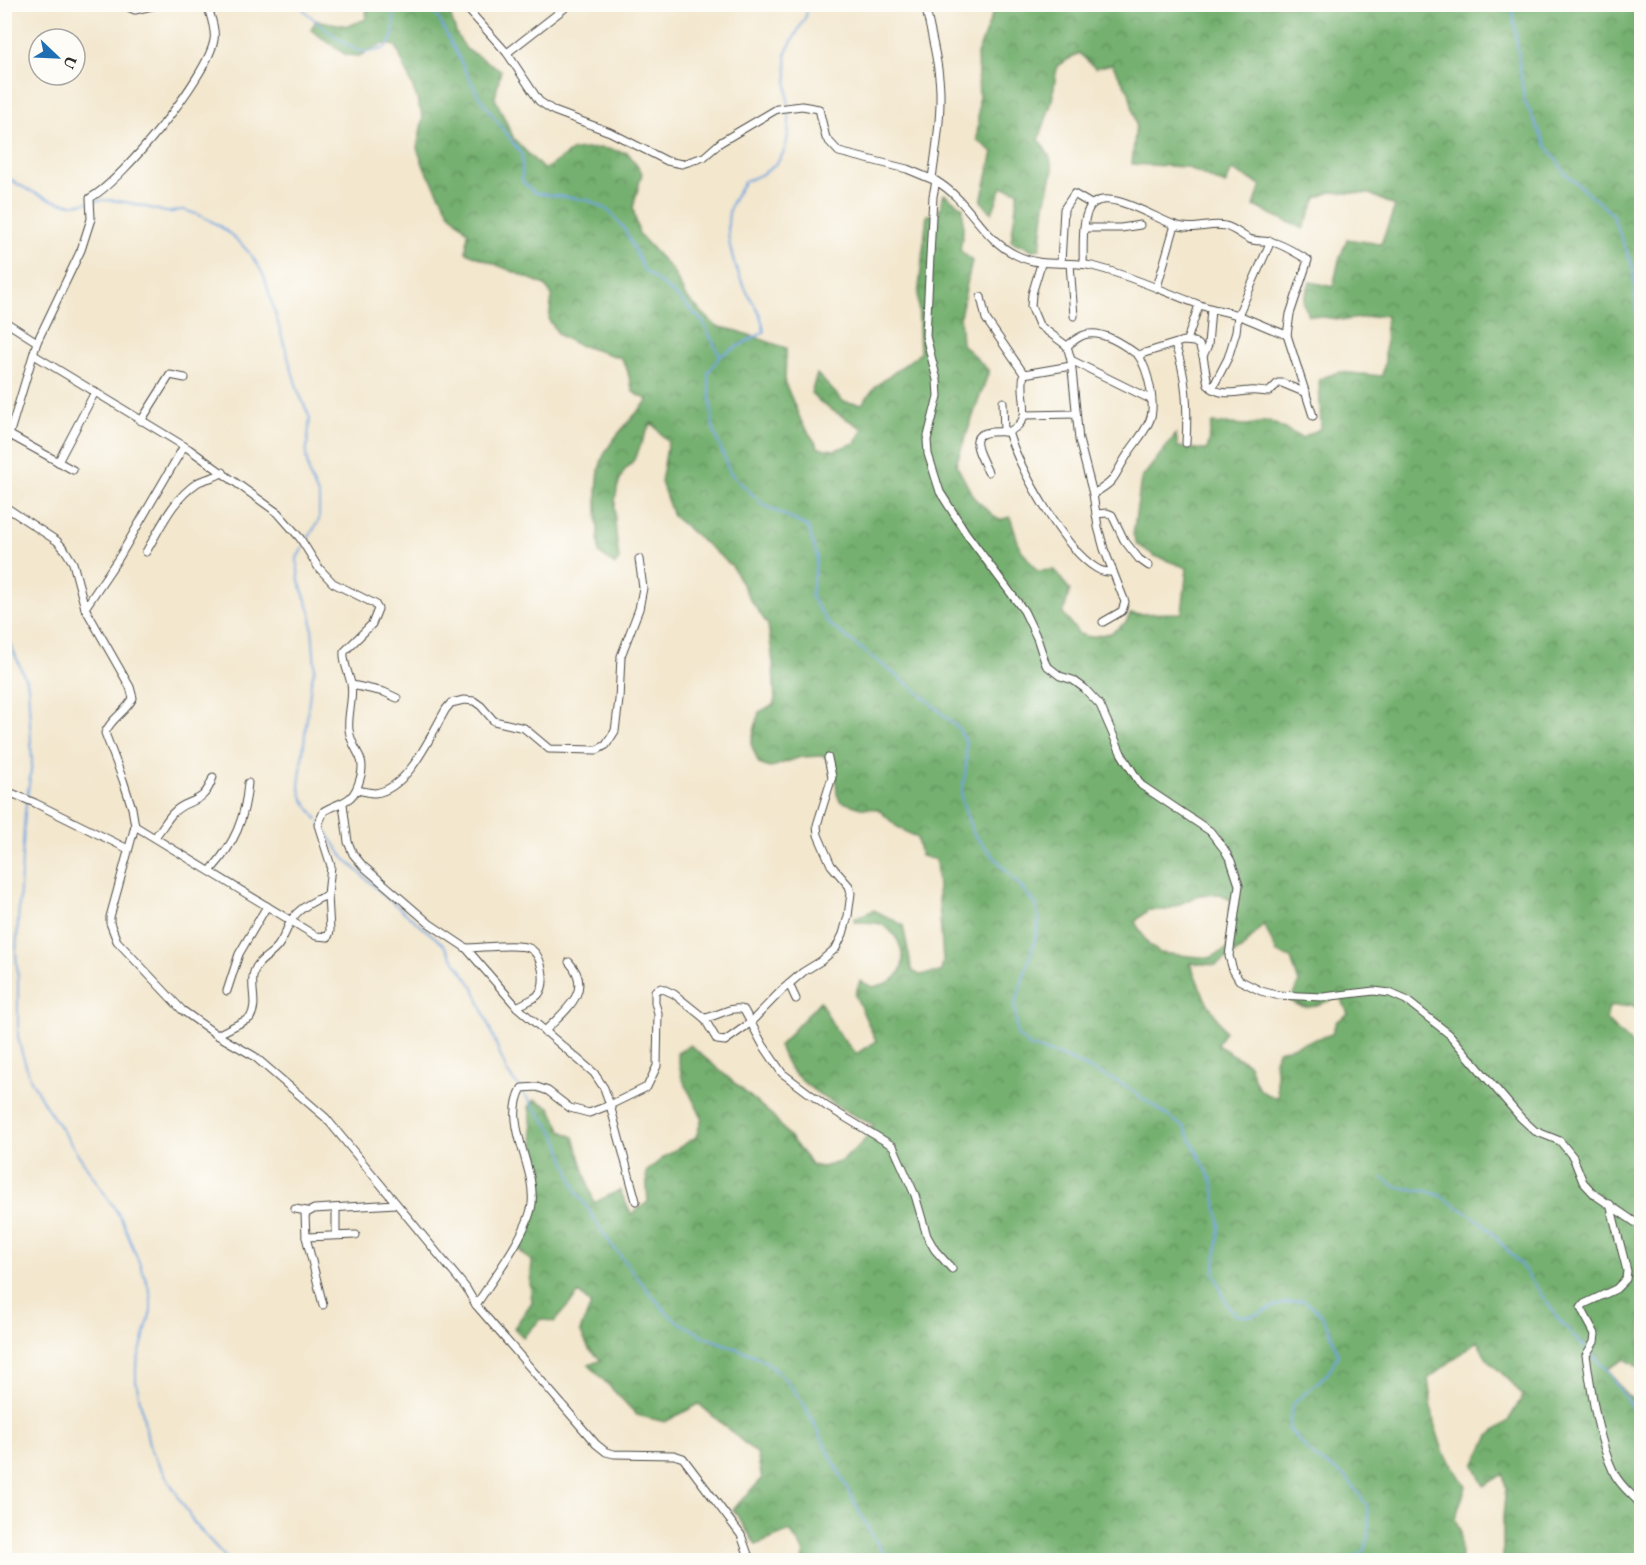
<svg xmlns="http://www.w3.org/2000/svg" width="1646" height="1565" font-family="'EB Garamond',serif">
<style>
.forest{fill:url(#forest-crowns);stroke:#506e4d;stroke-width:1.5;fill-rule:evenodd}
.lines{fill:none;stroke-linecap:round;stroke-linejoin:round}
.stream{stroke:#71a4dd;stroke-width:2}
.street-casing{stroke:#494743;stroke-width:9}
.street{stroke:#fff;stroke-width:7}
</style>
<defs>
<pattern id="forest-crowns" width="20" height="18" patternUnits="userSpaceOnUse" patternTransform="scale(1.5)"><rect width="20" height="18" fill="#75b06f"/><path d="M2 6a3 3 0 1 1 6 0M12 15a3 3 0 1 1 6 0" fill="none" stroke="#608f5b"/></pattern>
</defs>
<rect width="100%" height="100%" fill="#fdfcf7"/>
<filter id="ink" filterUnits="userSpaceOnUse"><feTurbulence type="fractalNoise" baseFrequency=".0167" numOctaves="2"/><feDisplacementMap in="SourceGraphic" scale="12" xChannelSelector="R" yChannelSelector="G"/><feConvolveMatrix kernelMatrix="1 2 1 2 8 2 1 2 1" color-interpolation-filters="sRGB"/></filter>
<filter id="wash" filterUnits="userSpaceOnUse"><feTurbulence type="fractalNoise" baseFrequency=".008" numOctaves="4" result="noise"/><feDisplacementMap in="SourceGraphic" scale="24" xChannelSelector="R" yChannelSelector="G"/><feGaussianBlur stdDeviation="1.35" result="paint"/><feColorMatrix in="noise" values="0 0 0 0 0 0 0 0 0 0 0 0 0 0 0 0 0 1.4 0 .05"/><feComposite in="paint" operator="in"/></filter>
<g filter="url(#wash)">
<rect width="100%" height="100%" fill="#f3e7ce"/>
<path class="forest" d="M367 5H447L457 35 466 49 501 70 495 98 514 139 544 170 573 150 602 148 628 153 642 173 633 208 639 234 672 270 686 297 716 326 738 331 786 348 785 383 802 423 819 448 835 450 855 443 863 429C844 416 826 410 811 393L817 374 844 402 862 404 876 386 920 353 918 297 927 215H938L944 194 963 208V233L960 250 972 261 960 316 962 344 989 371 956 464 974 498 999 520 1010 517 1020 548 1037 571 1054 570 1070 590 1063 614 1079 634 1090 637 1111 633 1126 622 1130 614 1182 613 1187 568 1155 556 1137 544 1133 535 1141 479 1176 434 1178 447 1207 450 1212 423 1247 425 1269 421 1303 438 1321 428 1319 379 1339 372 1382 376 1385 361 1386 315 1345 320 1309 315 1303 303 1310 282 1333 287 1339 260 1347 239 1381 244 1395 206 1370 194 1330 192 1317 198 1303 229 1254 206 1261 185 1232 170 1225 185 1186 167 1132 164 1136 123 1129 92 1112 64 1095 68 1079 53 1057 66 1052 101 1039 140 1049 155 1053 170 1045 205 1040 249 1033 250 1011 241 1018 191 1002 187 992 213 981 201 993 152 977 140 979 99 977 54 996 5H1641L1642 1011 1632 1005 1609 1007 1606 1020 1641 1053V1369L1625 1359 1607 1369 1626 1395 1641 1404V1560H1507L1503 1558V1517L1506 1488 1503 1474 1484 1486 1474 1465 1489 1436 1508 1421 1523 1396 1512 1383 1487 1359 1477 1341 1428 1379 1434 1423 1443 1451 1466 1486 1455 1519 1460 1530 1461 1560H802L804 1552 790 1531 756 1545 733 1509 762 1479 757 1454 699 1404 665 1422 637 1415 589 1365 601 1360 589 1349 580 1331 591 1305 579 1293 554 1322 541 1319 523 1337 514 1328 532 1302 530 1283 532 1262 519 1250 541 1195 529 1106 535 1100 550 1107 562 1131 574 1137 594 1203 620 1190 631 1214 648 1202 646 1172 664 1157 696 1137 702 1118 682 1078 677 1053 690 1045 773 1116 812 1165 822 1167 840 1162 863 1142 874 1125C849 1114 805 1089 789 1067 785 1061 782 1053 779 1046L820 1001 837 1032 856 1054 876 1041 855 995 860 981 873 987C880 985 890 983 895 978 911 963 900 935 883 925 876 921 863 923 854 922L855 918 874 910 903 925 912 971 920 975 941 972 943 961 936 860 921 856 917 838 896 826 878 809 861 808 840 801 837 794 835 763 823 756 801 757 769 768 759 764 751 744 759 712 775 704 773 663 768 625 750 599 732 566 673 516 661 482 668 442 652 423C643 435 641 449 633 461 631 465 626 468 624 471 609 497 616 532 619 560L615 565 599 553C598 528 593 475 604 455 615 434 633 418 648 400L633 392 627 369 621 358 576 344 559 335 549 320 552 296 545 285 466 252 468 232 450 213 424 167 417 148 423 118 415 93 396 46 383 44 359 56 346 55 311 30 316 20 348 26 366 19ZM1220 894 1231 900 1227 949 1210 958 1160 953 1148 944 1135 922 1148 910H1167L1199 895ZM1264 924 1277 953 1291 958 1299 983 1290 1001C1313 1014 1318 1002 1341 997L1348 1014 1336 1022 1332 1034 1278 1051 1275 1059 1278 1097C1257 1095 1255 1082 1249 1064L1217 1045 1225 1031 1204 997 1190 963 1216 965 1241 950Z"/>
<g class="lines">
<g class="stream">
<path d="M299 4C309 17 345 46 359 51 367 53 381 51 387 46 397 37 393 16 393 4"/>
<polyline points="431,4 478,95 522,155 522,181 535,193 588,200 608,210 624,228 644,270 679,298 703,322 720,356"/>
<polyline points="1512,4 1524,100 1546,145 1566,174 1612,214 1633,268 1637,318 1642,336"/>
<polyline points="788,105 786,52 805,18 809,4"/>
<path d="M789 110C790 148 784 169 745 181 741 188 734 197 731 205 723 230 732 263 744 286 752 304 762 311 764 332L720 356 708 373 713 428 730 473 764 505 808 527 817 556 811 597 828 623 923 696 958 728 966 742V767L961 797 972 832 1036 904 1039 921 1034 944 1015 1005 1017 1035 1031 1047 1065 1057 1124 1085 1185 1128 1213 1183 1220 1227 1214 1272 1227 1305 1236 1315C1256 1318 1256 1314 1273 1307 1282 1303 1293 1302 1303 1300 1327 1314 1330 1330 1338 1355L1328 1373 1292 1405 1289 1429 1314 1457 1346 1477 1367 1505 1369 1527 1365 1551 1350 1560"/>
<path d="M4 173C15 186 53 203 71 204 81 205 92 200 103 200 127 200 143 207 166 212 171 214 178 209 184 210 218 219 249 245 264 276L298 391 310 418 306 456 310 477 319 497V520L297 558 299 581 311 614 315 667 311 683 299 786 303 799 317 819"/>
<polyline points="4,629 28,685 32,763 25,812 16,953 18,980 18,1037 21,1050 30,1078 45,1105 121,1218 147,1282 151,1296 151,1311 136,1367 136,1381 150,1449 194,1523 228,1560"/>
<polyline points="320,823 344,858 387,898 443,944 474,988 507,1072 556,1135 577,1192 608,1240 649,1292 667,1313 679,1322 705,1337 751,1354 765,1361 786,1380 804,1404 872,1536 889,1560"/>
<polyline points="1383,1178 1396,1187 1426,1191 1439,1195 1480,1221 1490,1231 1520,1264 1560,1321 1608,1371 1642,1424"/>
</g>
</g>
</g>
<g filter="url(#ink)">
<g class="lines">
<defs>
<g id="street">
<polyline points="121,4 135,10 160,4"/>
<polyline points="463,4 507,53 539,101 554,111 610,132 667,161 682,164 704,157 721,142 777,109 802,106 819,109 826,138 839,152 907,169 936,181 933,196 926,336 937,380 938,396 927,440 928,454 940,492 966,533 1024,611 1037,638 1046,665 1060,676 1073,680 1084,688 1100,705 1121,753 1141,785 1210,831 1224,849 1231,861 1239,885 1229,956 1233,970 1239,980 1261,991 1276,995 1323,997 1374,991 1390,993 1406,1000 1449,1034 1521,1118 1535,1131 1560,1141 1573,1157 1583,1182 1595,1195 1642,1227"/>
<path d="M925 4C931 35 941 69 940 100 940 126 936 152 932 178"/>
<polyline points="507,53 570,4"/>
<path d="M936 181C969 200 982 239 1016 255 1044 269 1065 259 1092 266 1130 275 1164 292 1200 305 1213 310 1227 311 1240 316 1256 322 1270 329 1287 335"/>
<polyline points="1084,228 1121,228 1140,225"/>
<polyline points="1061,263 1064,209 1074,194 1091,204"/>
<polyline points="1041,264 1032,294 1031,306 1039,325 1067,346 1071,360 1079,440 1093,494 1098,527 1104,549 1125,602 1122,611 1103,622"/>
<polyline points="1070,264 1074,316"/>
<path d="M1083 264C1084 249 1080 212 1094 203 1112 190 1156 219 1175 225 1195 232 1210 222 1225 226 1234 228 1241 235 1249 239 1256 242 1264 240 1272 242 1285 245 1297 254 1308 260L1290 314 1287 335 1313 416"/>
<polyline points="1157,287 1175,225"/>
<polyline points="981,297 986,319 1024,374"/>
<polyline points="4,321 37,342"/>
<polyline points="1187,340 1199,305"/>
<path d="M1175 345C1187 376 1188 409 1186 443"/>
<path d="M1067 346C1072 342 1078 337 1084 335 1102 329 1124 345 1138 355L1183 341 1194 342 1199 345 1203 356 1208 385C1221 397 1233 392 1249 391 1256 390 1262 392 1269 392L1278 383H1282L1306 393"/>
<path d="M34 355 189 449 278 513 300 538 318 567 333 583 375 604 378 609 372 624 344 652C343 664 349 673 351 684 354 698 347 715 349 730 351 744 357 749 361 760 363 767 362 773 360 779 353 804 343 800 324 811L318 825 331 866 328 895 330 931 328 937 316 936 135 826"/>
<polyline points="1203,356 1208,345 1211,309"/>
<polyline points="1071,360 1150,399"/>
<path d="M1071 366 1024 374C1018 398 1037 419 1008 432 1020 469 1063 548 1096 568 1102 572 1107 572 1113 572"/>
<polyline points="1212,389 1228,358 1236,332 1238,315 1271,241"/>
<polyline points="1003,402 1004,432"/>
<polyline points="1025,415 1076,414"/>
<polyline points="141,421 170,375 185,378"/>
<polyline points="10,435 73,470"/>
<path d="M4 452 37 342 81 250 91 219 90 198C122 181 208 76 214 40 216 29 210 15 207 4"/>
<polyline points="58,462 95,392"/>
<path d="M988 472C973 441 967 430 1008 432"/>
<path d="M1093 494C1117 480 1112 479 1126 457 1133 445 1143 435 1149 422 1157 406 1148 369 1138 355"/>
<path d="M4 506 57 541 65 550 73 563 85 608 130 687 133 698C126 712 111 718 105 733L123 780 132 808 135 826 110 917V923L117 941 182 1010 217 1035 254 1056 326 1118 466 1288 476 1305 596 1444 606 1452 614 1454 674 1455 683 1458 741 1535 750 1560"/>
<polyline points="1096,514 1107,513 1112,515 1124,540 1139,559 1149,566"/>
<path d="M146 552C161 527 172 500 197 483 205 478 214 479 223 472"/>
<polyline points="85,608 120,556 184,446"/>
<polyline points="352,685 384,692 397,698"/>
<polyline points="4,790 35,803 128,849"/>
<path d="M357 790C363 791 370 793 375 793 409 789 431 734 446 709L451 703 464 700 474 701 481 706 494 721 524 728 549 749 597 750 606 745 615 731 619 700 621 656 639 609 643 588 639 559"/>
<polyline points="343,804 348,842 353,854 363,866 430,924 466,948 517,1007 594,1073 604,1088 610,1105 636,1201"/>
<path d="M155 837C161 830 166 821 172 814 188 796 203 808 213 777"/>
<path d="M211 870C235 843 245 819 248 783"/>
<path d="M466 948C480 948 518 943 529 948 542 954 548 983 538 995 533 1000 523 1003 517 1007"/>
<polyline points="789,984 796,999"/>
<polyline points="227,991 239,954 267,906"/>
<polyline points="704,1018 717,1040 725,1041 750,1023 782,990 803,972 821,961 836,948 843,934 848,916 851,893 849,886 831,865 818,835 817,825 832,777 828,758"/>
<path d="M544 1032C564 1011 595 991 569 962"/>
<path d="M217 1035 250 1018C258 1004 251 992 253 977 255 960 269 958 278 946 284 938 286 930 291 921 297 909 316 899 328 895"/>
<path d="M1610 1204 1627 1271 1626 1279 1616 1289 1584 1304 1581 1308 1595 1334 1594 1342 1586 1355C1592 1394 1597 1437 1614 1473 1620 1486 1633 1495 1642 1506"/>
<polyline points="336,1208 336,1235"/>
<polyline points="295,1209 307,1211"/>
<polyline points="306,1237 356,1235"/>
<polyline points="323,1305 306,1237 305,1214 314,1209 396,1204"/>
<path d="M476 1305C492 1280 528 1233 532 1204 536 1165 502 1124 522 1088L537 1087 548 1091 570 1108 589 1113 610 1105 647 1087 657 1066 658 1013 655 1003V991L661 988 674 994 704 1018C717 1017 731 1005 744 1010L763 1045 782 1073 826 1106 893 1146 915 1195 927 1236 935 1250 952 1269"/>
</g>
</defs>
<use href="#street" class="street-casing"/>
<use href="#street" class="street"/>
</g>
</g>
<rect width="1646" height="1565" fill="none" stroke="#fdfcf7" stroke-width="24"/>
<g transform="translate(57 57) rotate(113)"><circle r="28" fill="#fdfcf7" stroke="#a9a8a5" stroke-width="1.5"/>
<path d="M0-4.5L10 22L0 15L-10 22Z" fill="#1f6fb2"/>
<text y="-9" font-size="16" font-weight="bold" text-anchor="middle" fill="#2b2b2b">U</text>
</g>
</svg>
